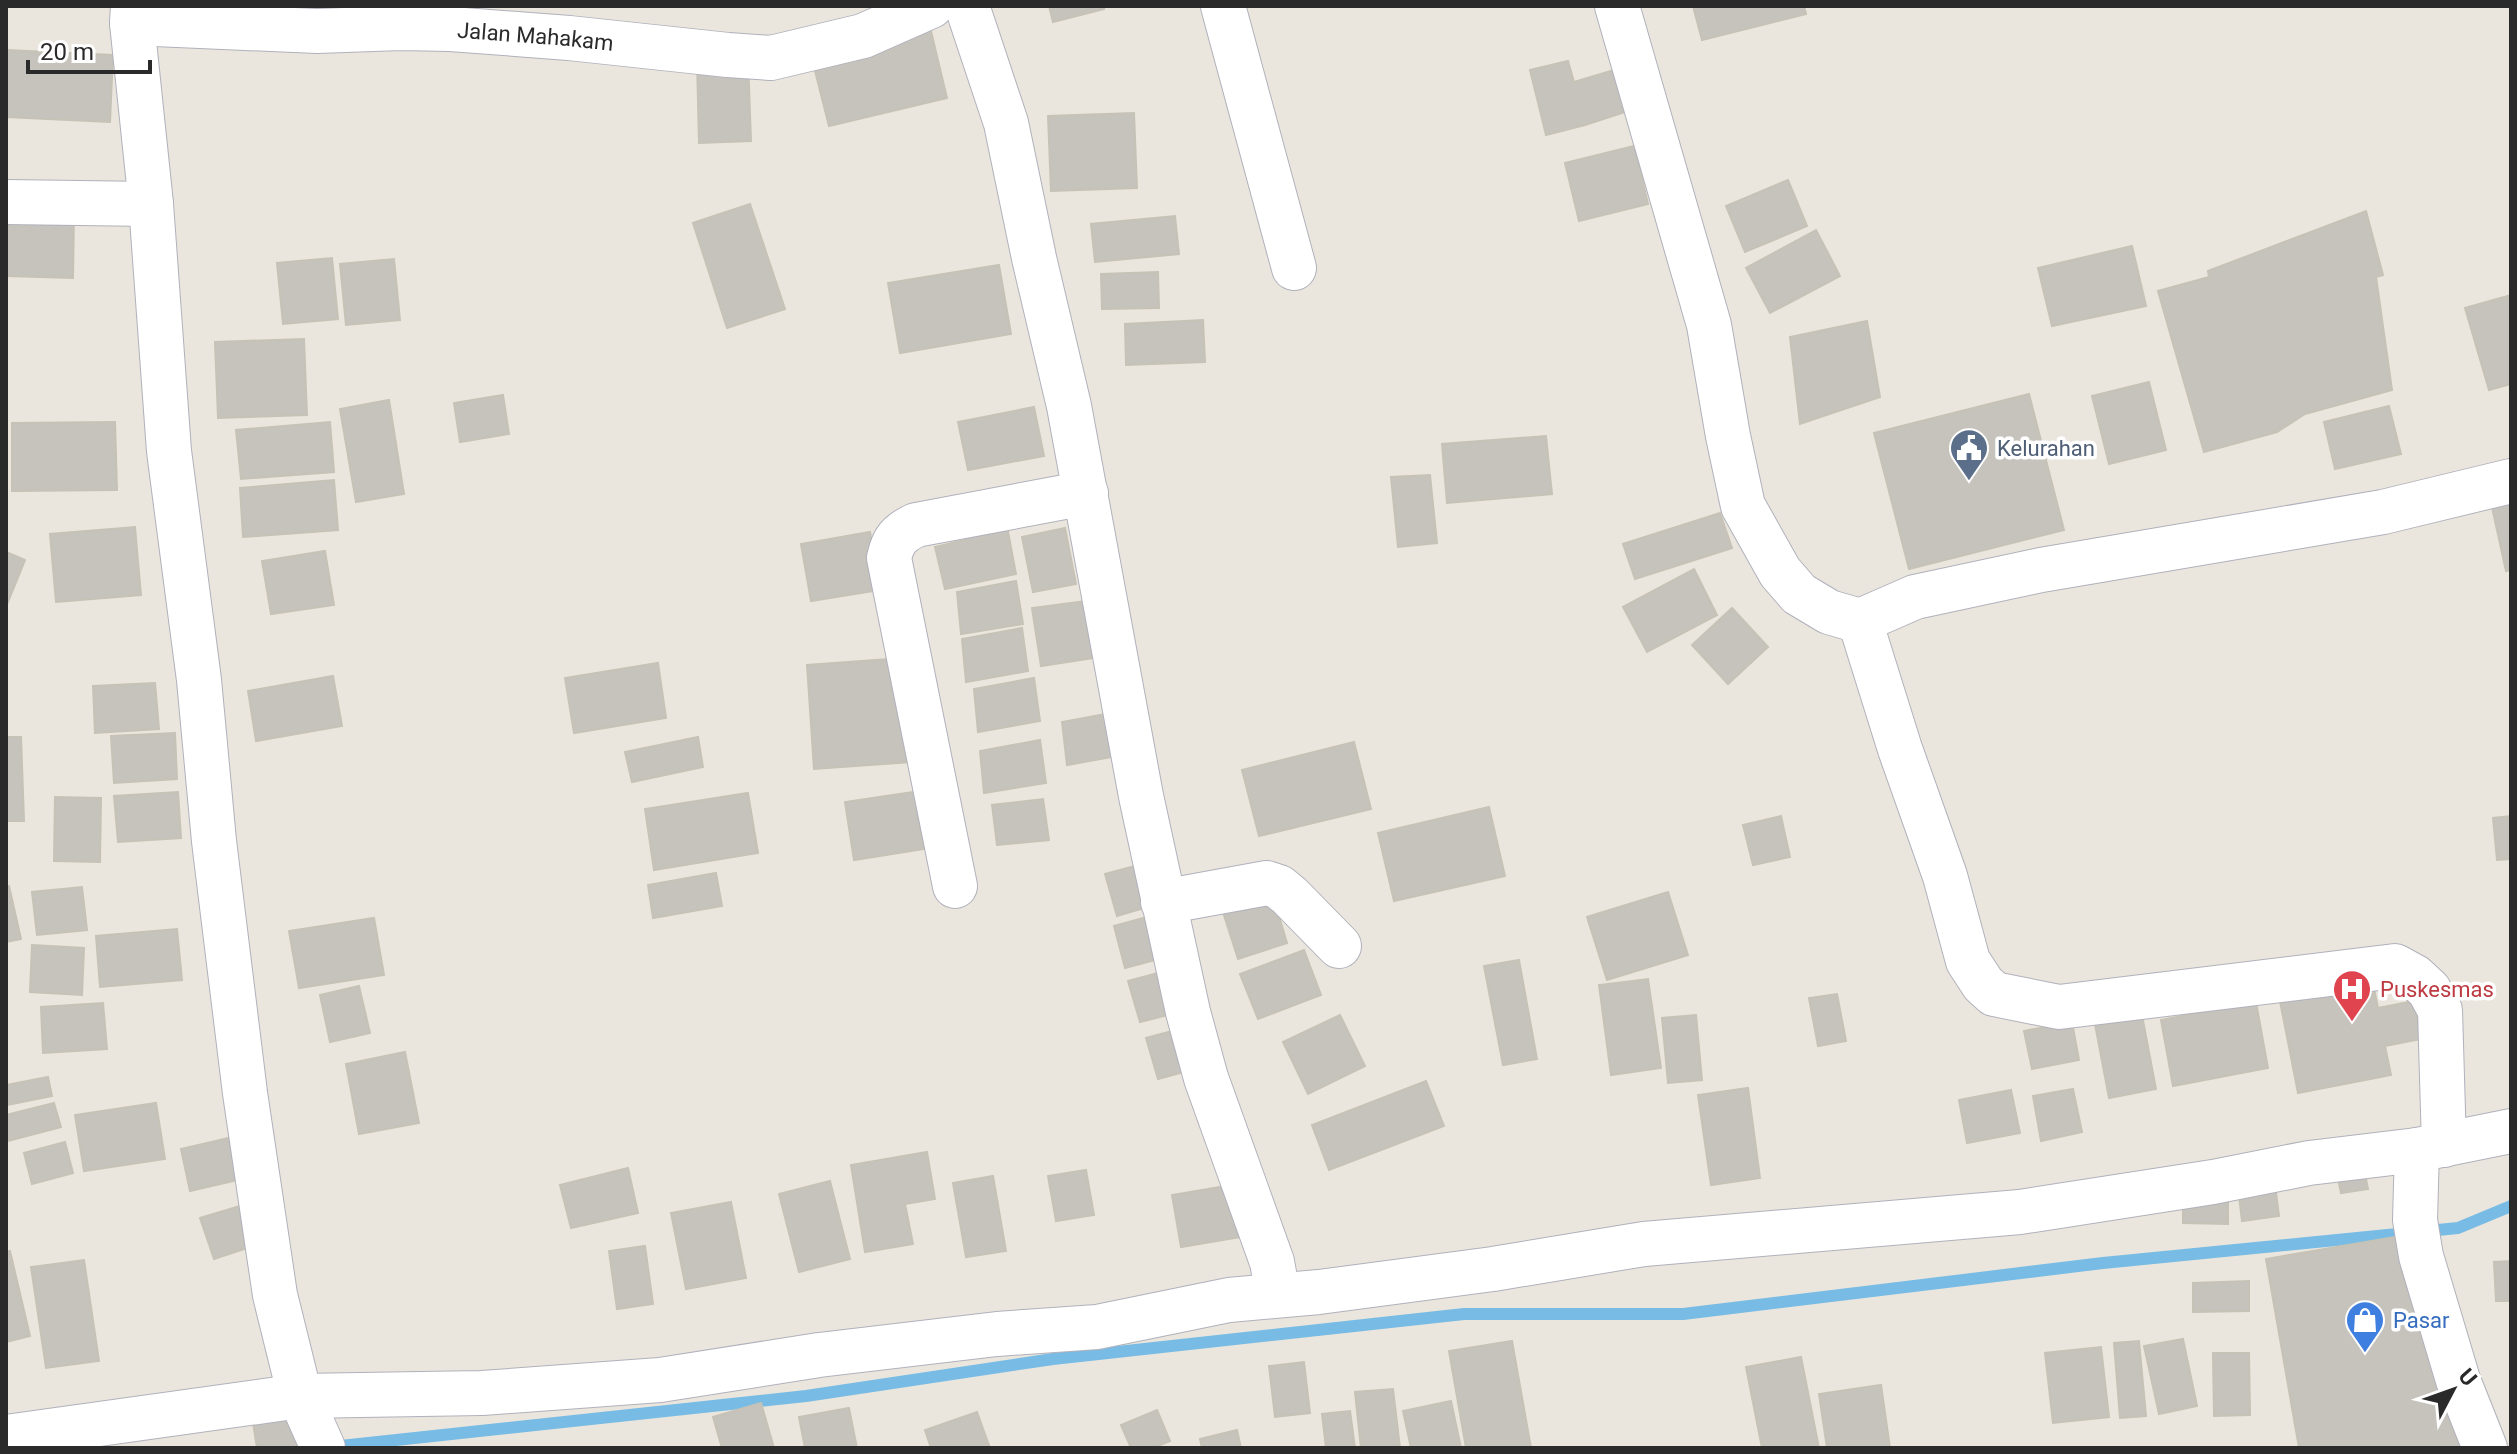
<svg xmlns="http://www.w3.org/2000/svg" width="2517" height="1454" font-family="Roboto,sans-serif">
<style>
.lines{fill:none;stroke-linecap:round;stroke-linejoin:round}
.stream{stroke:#78bce5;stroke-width:12}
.building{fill:#c6c3bc;stroke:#c6c2b6;stroke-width:2}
.minor-casing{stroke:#b0b1bc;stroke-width:46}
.tertiary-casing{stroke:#b0b1bc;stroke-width:46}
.minor{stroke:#fff;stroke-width:44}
.tertiary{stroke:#fff;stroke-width:44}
.labels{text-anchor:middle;stroke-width:7;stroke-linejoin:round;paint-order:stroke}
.street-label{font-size:22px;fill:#2a2a2a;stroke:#fff}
.service-label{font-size:22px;fill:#4e5e75;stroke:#fff;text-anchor:start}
.health-label{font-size:22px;fill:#be3a42;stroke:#fff;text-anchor:start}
.shop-label{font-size:22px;fill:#366cbe;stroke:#fff;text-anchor:start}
</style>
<rect width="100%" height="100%" fill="#ebe6dd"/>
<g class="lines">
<polyline class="stream" points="331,1447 806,1396 1053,1359 1464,1314 1683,1314 2103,1263 2458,1228 2511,1206"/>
</g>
<g class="building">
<polygon points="1049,6 1103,6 1104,9 1053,22"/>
<polygon points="1693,6 1804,6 1806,14 1702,40"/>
<polygon points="930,27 947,98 829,126 811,55"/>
<polygon points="6,50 113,55 110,122 6,117"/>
<polygon points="748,59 751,141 699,143 697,61"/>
<polygon points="1568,61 1574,82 1624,67 1637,108 1585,125 1546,135 1530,70"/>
<polygon points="1134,113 1137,188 1051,191 1048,116"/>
<polygon points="1634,146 1648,204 1579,221 1565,163"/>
<polygon points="1788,180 1807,226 1745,252 1726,206"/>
<polygon points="750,204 785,309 727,328 693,223"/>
<polygon points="6,210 74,212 73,278 6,276"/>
<polygon points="2366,211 2383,275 2376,277 2392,390 2305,414 2277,432 2204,452 2158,291 2209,277 2208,271"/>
<polygon points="1175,216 1179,254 1095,262 1091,224"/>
<polygon points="1816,230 1840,276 1770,313 1746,268"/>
<polygon points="2132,246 2146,306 2052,326 2038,268"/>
<polygon points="332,258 338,319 283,324 277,263"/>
<polygon points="394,259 400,320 346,325 340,264"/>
<polygon points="999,265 1011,334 900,353 888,283"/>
<polygon points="1158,272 1159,308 1102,309 1101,274"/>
<polygon points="2511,295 2511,384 2489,390 2465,308"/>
<polygon points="1203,320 1205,362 1126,365 1125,324"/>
<polygon points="1867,321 1880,397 1800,424 1790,337"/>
<polygon points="304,339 307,415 218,418 215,342"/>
<polygon points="2149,382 2166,450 2109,464 2092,396"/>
<polygon points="2029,394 2064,530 1909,569 1874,433"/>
<polygon points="503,395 509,434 460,442 454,403"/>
<polygon points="389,400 404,494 356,502 340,409"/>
<polygon points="2389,406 2401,454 2335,469 2324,422"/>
<polygon points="1034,407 1044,456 968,470 958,422"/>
<polygon points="115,422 117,490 12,491 12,423"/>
<polygon points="330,422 334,472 241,479 236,430"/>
<polygon points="1546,436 1552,494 1447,503 1442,444"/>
<polygon points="1430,475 1437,543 1398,547 1391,477"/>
<polygon points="334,480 338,530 243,537 240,488"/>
<polygon points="2511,485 2511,570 2506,571 2488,489"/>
<polygon points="1720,513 1732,548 1635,579 1623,544"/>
<polygon points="1006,521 1016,574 945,589 935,547 969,539 967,529"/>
<polygon points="135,527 141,595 56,602 50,534"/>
<polygon points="1065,528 1076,584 1033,592 1022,537"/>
<polygon points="870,532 880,590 811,601 801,544"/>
<polygon points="325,551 334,605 271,614 262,561"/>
<polygon points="6,552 25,560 6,607"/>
<polygon points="1694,569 1717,615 1647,652 1623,607"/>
<polygon points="1016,581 1023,624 961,634 957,592"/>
<polygon points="1085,601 1094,658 1041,666 1032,608"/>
<polygon points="1732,608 1768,647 1728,684 1692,645"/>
<polygon points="1022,628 1028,671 966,682 962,639"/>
<polygon points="903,658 911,762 814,769 807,665"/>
<polygon points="658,663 666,718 574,733 565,678"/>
<polygon points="333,676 342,726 256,741 248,691"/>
<polygon points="1034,678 1040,721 978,732 974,689"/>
<polygon points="155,683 159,729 95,733 93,686"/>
<polygon points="1122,711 1129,754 1067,765 1062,722"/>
<polygon points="175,733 177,779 114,783 111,736"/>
<polygon points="6,737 21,737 24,821 6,821"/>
<polygon points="698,737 703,767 632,782 625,752"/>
<polygon points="1040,740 1046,783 984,793 980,751"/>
<polygon points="1354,742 1371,809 1259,836 1242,770"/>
<polygon points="178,792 181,838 118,842 114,796"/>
<polygon points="914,792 924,849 854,860 845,802"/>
<polygon points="748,793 758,853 654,870 645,809"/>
<polygon points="55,797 101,798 100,862 54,861"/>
<polygon points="1043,799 1049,840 997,845 992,805"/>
<polygon points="1489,807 1505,876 1394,901 1378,833"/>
<polygon points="1781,816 1790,857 1753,865 1743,825"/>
<polygon points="2511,816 2511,859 2497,860 2493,818"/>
<polygon points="1150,862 1161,903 1117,916 1105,874"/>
<polygon points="716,873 722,906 653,918 648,885"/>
<polygon points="9,886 21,939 6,942 6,887"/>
<polygon points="82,887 87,930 37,935 32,892"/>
<polygon points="1668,892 1688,955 1607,980 1587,917"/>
<polygon points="1272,893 1287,943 1238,959 1222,909"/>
<polygon points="1158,914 1170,956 1125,968 1114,926"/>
<polygon points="374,918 384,975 299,988 289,931"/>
<polygon points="177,929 182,980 100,987 96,936"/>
<polygon points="32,945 84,948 82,995 30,992"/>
<polygon points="1304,950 1321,995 1258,1019 1240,974"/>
<polygon points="1519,960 1537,1059 1503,1065 1484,966"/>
<polygon points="1173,969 1184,1011 1140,1022 1128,981"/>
<polygon points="2371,974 2378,1008 2414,1001 2421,1039 2385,1046 2391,1075 2298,1093 2278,991"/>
<polygon points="1648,979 1661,1068 1611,1075 1599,985"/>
<polygon points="359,986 370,1033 330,1042 320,995"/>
<polygon points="1837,994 1846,1041 1818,1046 1809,998"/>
<polygon points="2256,1002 2268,1068 2173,1086 2161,1020"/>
<polygon points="103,1003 107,1049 43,1053 41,1007"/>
<polygon points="2141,1010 2156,1089 2109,1098 2094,1019"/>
<polygon points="1340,1015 1365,1066 1308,1094 1283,1042"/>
<polygon points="1696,1015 1702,1080 1668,1083 1662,1018"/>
<polygon points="2072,1022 2079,1060 2032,1069 2024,1031"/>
<polygon points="1191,1026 1202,1067 1158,1079 1146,1038"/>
<polygon points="405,1052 419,1123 359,1134 346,1064"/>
<polygon points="48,1077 52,1096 7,1105 6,1085"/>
<polygon points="1426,1081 1444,1126 1329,1170 1312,1125"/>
<polygon points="1748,1088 1760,1178 1711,1185 1698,1095"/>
<polygon points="2073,1089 2082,1132 2041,1141 2033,1096"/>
<polygon points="2011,1090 2020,1133 1967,1143 1959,1100"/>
<polygon points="54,1103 61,1127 8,1141 6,1115"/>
<polygon points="156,1103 165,1159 84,1171 75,1115"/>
<polygon points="233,1137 242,1179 190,1191 181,1149"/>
<polygon points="65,1142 73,1173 32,1184 24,1153"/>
<polygon points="927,1152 935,1199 905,1204 913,1244 865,1252 851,1165"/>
<polygon points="628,1168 638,1213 571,1228 560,1185"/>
<polygon points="2364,1169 2368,1189 2341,1193 2337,1174"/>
<polygon points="1086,1170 1094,1215 1056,1221 1048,1176"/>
<polygon points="993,1176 1006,1251 966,1257 953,1183"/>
<polygon points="830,1181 850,1259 799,1272 779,1194"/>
<polygon points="1238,1184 1247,1236 1181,1247 1172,1195"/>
<polygon points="2276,1192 2279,1216 2242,1221 2239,1196"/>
<polygon points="2183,1194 2228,1196 2228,1224 2183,1223"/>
<polygon points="731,1202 746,1278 686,1289 671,1213"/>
<polygon points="240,1206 253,1246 214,1259 200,1218"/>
<polygon points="2425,1232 2464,1448 2299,1448 2266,1259"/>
<polygon points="645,1246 653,1304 617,1309 609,1251"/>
<polygon points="10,1251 30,1336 6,1342 6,1252"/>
<polygon points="84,1260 99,1361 46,1368 31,1267"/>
<polygon points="2511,1261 2511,1301 2496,1301 2494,1262"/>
<polygon points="2249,1281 2249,1311 2193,1312 2193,1283"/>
<polygon points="2183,1339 2197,1406 2159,1414 2144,1346"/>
<polygon points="1512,1341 1531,1448 1466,1448 1449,1351"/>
<polygon points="2139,1341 2146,1416 2120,1418 2114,1343"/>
<polygon points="2101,1347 2109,1417 2053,1423 2045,1353"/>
<polygon points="2213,1353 2249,1353 2250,1415 2214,1416"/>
<polygon points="1801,1357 1819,1448 1762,1448 1746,1367"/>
<polygon points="1304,1362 1310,1413 1275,1417 1269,1366"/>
<polygon points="1881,1385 1890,1448 1827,1448 1819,1394"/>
<polygon points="1393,1389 1400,1448 1361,1448 1355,1392"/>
<polygon points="1451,1401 1461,1448 1411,1448 1403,1411"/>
<polygon points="761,1403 774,1448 722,1448 713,1417"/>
<polygon points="849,1408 857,1448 805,1448 799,1417"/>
<polygon points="294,1410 300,1448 257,1448 252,1416"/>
<polygon points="1157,1410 1170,1441 1153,1448 1131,1448 1121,1425"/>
<polygon points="1350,1411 1355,1448 1326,1448 1322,1414"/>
<polygon points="977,1412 990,1448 931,1448 925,1430"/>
<polygon points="1237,1430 1241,1448 1202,1448 1200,1439"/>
</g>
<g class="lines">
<defs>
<g id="minor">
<polyline points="133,6 132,23 151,204 169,451 199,680 214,841 245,1093 275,1295 300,1396 323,1448"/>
<polyline points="967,6 1006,123 1034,258 1069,406 1141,796 1188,1012 1206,1078 1272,1262 1278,1295"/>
<polyline points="1223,6 1294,268"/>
<polyline points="1617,6 1709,325 1728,436 1743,506 1780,572 1799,594 1829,612 1860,621 1900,749 1945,876 1968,961 1983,984 1994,994 2059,1007 2395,966 2415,977 2429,990 2440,1010 2444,1145"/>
<path id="s1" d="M132 23 317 31 401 28 450 29 569 38 728 55 771 58 863 36 931 6"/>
<polyline points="6,202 151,204"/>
<polyline points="1860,621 1915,597 2041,570 2383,512 2511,481"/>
<path d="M955 886 889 558C893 540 899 533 916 525L1086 493"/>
<polyline points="1163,902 1267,883 1279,887 1290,896 1339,946"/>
<polyline points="2417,1150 2415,1220 2421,1256 2458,1380 2485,1448"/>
</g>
<polyline id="tertiary" points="6,1437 300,1396 482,1393 660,1380 819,1355 997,1334 1097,1327 1229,1300 1319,1292 1493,1269 1644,1244 2020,1212 2213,1182 2309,1163 2417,1150 2511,1131"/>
</defs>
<use href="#minor" class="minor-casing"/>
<use href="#tertiary" class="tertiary-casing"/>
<use href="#minor" class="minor"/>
<use href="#tertiary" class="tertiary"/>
</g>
<defs>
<symbol id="civic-pin" viewBox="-11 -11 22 30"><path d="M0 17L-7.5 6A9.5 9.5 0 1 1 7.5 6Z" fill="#5c6f8a" stroke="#fff"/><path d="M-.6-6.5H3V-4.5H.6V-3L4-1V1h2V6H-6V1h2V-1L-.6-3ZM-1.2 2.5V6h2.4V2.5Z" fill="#fff"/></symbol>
<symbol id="hospital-pin" viewBox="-11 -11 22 30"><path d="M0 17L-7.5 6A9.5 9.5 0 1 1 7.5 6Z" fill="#e0444e" stroke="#fff"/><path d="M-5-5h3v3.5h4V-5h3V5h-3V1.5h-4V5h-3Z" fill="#fff"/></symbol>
<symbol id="shop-pin" viewBox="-11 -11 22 30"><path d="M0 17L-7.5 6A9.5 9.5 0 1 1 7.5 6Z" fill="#3f7fe0" stroke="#fff"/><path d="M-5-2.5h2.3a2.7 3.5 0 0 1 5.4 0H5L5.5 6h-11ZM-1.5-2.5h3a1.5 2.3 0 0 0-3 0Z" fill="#fff"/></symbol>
</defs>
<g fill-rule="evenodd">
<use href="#civic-pin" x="1947" y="426" width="44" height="60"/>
<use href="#hospital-pin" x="2330" y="967" width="44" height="60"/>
<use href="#shop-pin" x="2343" y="1298" width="44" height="60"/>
</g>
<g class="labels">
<g class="street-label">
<text dy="8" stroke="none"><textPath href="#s1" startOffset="404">Jalan Mahakam</textPath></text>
</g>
<g class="service-label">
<text x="1997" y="456">Kelurahan</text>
</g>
<g class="health-label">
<text x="2380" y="997">Puskesmas</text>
</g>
<g class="shop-label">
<text x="2393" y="1328">Pasar</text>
</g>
</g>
<rect width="2517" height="1454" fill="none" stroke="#2a2a2a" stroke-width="16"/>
<g transform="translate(2453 1390) rotate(49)" stroke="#ffffff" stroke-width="6" paint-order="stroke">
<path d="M0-6L14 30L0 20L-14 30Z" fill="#2a2a2a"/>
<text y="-12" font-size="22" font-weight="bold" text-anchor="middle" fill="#2a2a2a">U</text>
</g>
<path d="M28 60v12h122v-12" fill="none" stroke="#2a2a2a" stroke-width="4"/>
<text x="40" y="60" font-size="24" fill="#2a2a2a" stroke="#ffffff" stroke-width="6" paint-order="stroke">20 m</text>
</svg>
